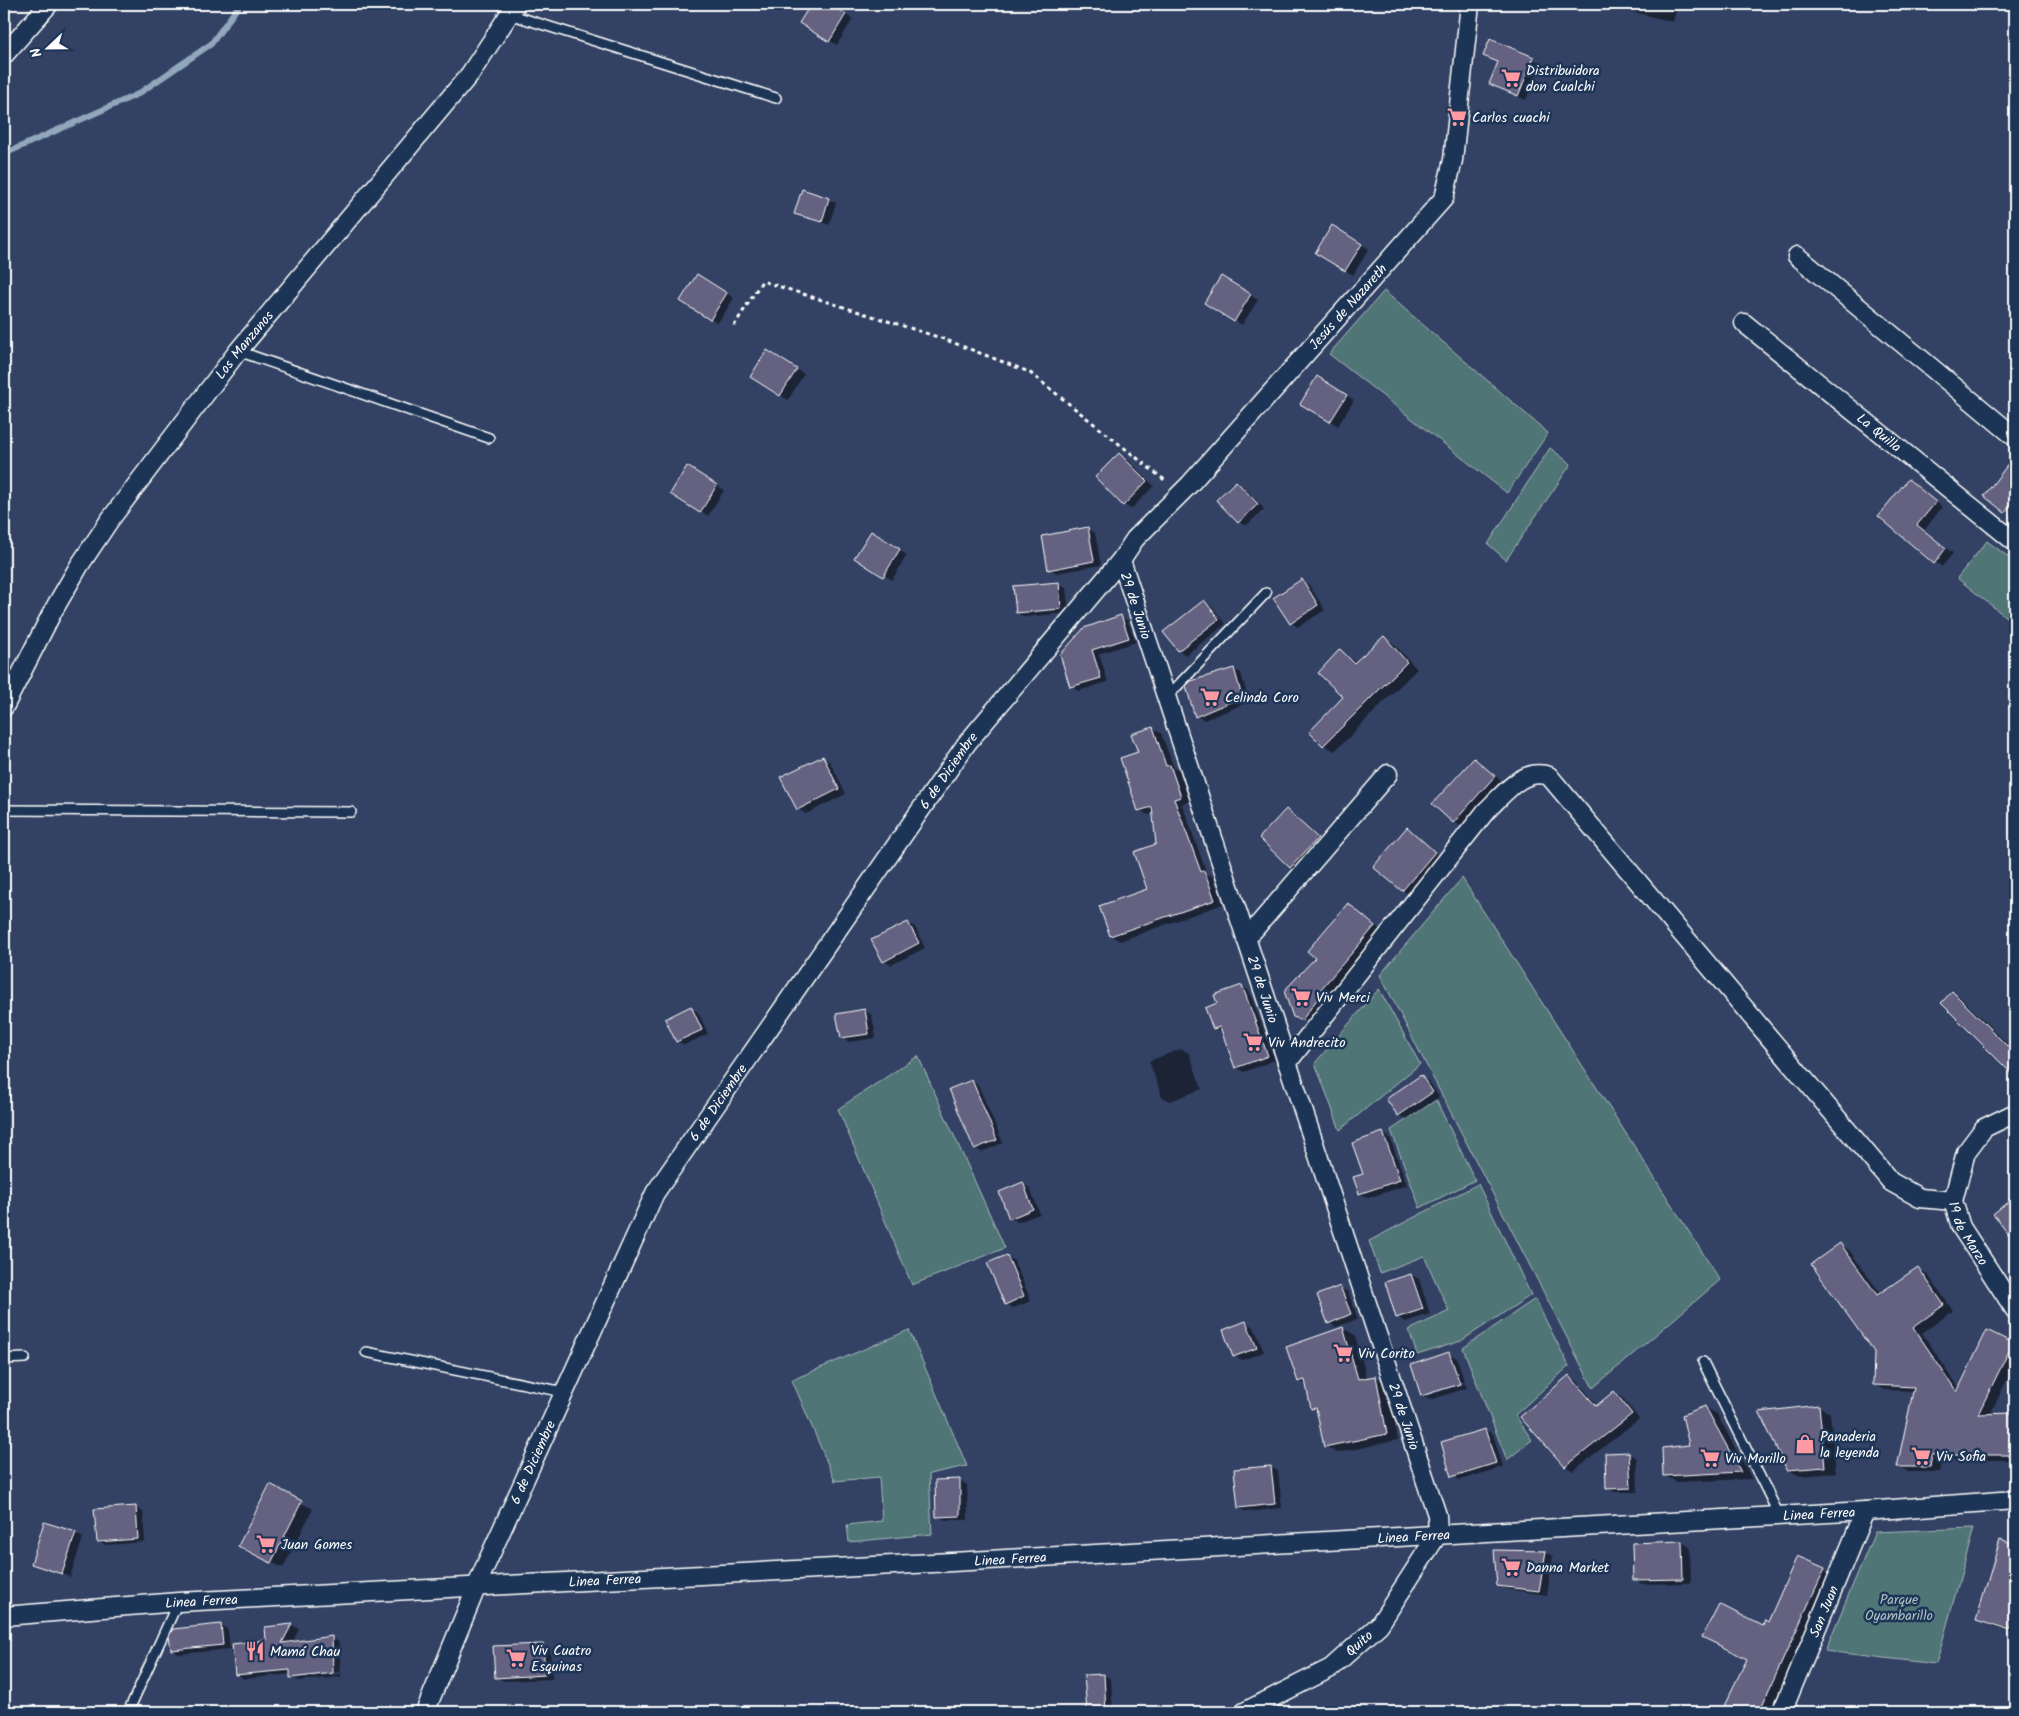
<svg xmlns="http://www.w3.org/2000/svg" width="2019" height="1716" font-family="Kalam,sans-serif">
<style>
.green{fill:#507577;stroke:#a8babb}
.shadow{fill:#0007;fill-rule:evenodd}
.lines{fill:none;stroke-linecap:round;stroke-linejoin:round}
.stream{stroke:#91a7bc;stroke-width:6}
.building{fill:#656281;stroke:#fff}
.service-casing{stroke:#fff;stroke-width:12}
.minor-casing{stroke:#fff;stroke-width:21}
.path{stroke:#fff;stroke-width:3;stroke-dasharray:4 4;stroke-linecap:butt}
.service{stroke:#1d3557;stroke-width:9}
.minor{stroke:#1d3557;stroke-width:18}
.labels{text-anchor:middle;stroke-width:5;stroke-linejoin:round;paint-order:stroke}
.poi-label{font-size:14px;fill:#fff;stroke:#1d3557;text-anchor:start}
.street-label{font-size:14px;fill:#fff;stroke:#1d3557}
.park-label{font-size:14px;fill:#b0c1c2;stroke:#1d3557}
</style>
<rect width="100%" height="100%" fill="#334264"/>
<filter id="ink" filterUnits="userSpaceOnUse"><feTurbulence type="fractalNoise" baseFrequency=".02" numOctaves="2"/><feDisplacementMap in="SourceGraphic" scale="10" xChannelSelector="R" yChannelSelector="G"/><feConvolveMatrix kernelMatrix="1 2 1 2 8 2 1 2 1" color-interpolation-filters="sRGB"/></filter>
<g filter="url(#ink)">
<g class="green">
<polygon points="1384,291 1548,433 1507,493 1329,354"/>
<polygon points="1550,448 1571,464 1506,560 1488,544"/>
<polygon points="1987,541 2015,562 2015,606 2006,617 1957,578"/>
<polygon points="1462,878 1720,1280 1593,1388 1380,975"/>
<polygon points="1379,989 1420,1064 1340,1130 1315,1063"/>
<polygon points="918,1056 1005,1248 912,1285 838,1109"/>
<polygon points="1436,1100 1475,1180 1420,1208 1391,1130"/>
<polygon points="1478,1184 1531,1295 1461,1341 1417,1355 1409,1330 1449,1311 1424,1256 1380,1273 1369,1241"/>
<polygon points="1535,1299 1569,1366 1515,1415 1532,1440 1507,1460 1463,1348"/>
<polygon points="909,1330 967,1466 929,1474 932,1534 849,1542 847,1525 882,1521 879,1477 835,1481 792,1380"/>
<polygon points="1974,1528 1936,1664 1825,1651 1875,1532"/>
</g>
<g class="shadow">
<polygon points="813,4 828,4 853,19 837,45 801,23"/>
<polygon points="1602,4 1678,4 1673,22"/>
<polygon points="1491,41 1541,63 1526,100 1498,88 1499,63 1485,55"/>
<polygon points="828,199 836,203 829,225 796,213"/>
<polygon points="1340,231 1369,249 1353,275 1317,252"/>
<polygon points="705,280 734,298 718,323 711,319"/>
<polygon points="1229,282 1258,300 1242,325 1206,302"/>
<polygon points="775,356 804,374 788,400 780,395"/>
<polygon points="1325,382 1354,400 1338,426 1302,403"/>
<polygon points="2015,409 2015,421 2009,417"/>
<polygon points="1119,454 1127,459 1154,486 1131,509 1124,505"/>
<polygon points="2013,460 2015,461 2014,516 1986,496"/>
<polygon points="695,472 724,490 708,516 700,511"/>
<polygon points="1236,483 1244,487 1264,509 1246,526 1239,522"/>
<polygon points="1916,485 1942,507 1924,531 1953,553 1942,567 1880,516"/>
<polygon points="1088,529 1095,533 1101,565 1057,573 1049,569"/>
<polygon points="879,537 907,555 892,580 855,557"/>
<polygon points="1302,581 1309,585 1325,610 1298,627 1291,623"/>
<polygon points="1058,583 1066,588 1069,613 1025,617 1017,613"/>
<polygon points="1204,602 1211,606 1226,624 1186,655 1178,650"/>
<polygon points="1121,617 1128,621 1136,642 1099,654 1108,682 1078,691 1071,686 1061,655"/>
<polygon points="1384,638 1394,644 1417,669 1335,751 1324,745 1311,732 1345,697 1340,651 1356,662"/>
<polygon points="1234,669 1241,673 1249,702 1204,720 1196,716"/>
<polygon points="1152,728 1161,733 1174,768 1179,771 1189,801 1182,804 1207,874 1213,877 1223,904 1120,941 1111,936 1101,907 1149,890 1157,844 1154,813 1148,815 1139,810 1139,753"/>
<polygon points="823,757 830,762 846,794 806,814 798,809"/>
<polygon points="1475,759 1502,781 1461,827 1434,804"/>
<polygon points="1287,810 1325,843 1299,871 1291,867"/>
<polygon points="1407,829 1442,857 1410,895 1402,890"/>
<polygon points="1348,904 1384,933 1313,1025 1305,1022 1294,1016 1317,958"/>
<polygon points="908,923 915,927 925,948 891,965 884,961"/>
<polygon points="1241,986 1249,991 1275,1060 1244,1072 1236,1067 1223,1032 1214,1029 1219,1004"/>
<polygon points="1952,993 1960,997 2015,1052 2015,1075 1942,1003"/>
<polygon points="691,1008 698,1012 708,1034 684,1045 677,1041"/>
<polygon points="864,1010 872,1015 876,1038 849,1042 842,1038"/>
<polygon points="1181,1049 1189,1053 1202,1089 1170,1101 1162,1097 1149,1061"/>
<polygon points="1421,1077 1429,1081 1439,1097 1406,1120 1399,1115"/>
<polygon points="972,1081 978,1085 1003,1143 981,1152 975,1148"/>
<polygon points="1383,1133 1390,1138 1407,1185 1368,1198 1360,1194 1355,1178 1365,1174"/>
<polygon points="1022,1184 1030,1188 1040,1214 1018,1222 1010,1218"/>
<polygon points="1840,1245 1849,1250 1881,1294 1918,1269 1928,1275 1953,1311 1922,1333 1960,1389 1988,1332 2015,1346 2015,1363 1990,1415 2015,1414 2015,1460 1942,1460 1939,1472 1908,1472 1899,1466 1914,1391 1884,1390 1874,1384 1876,1351"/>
<polygon points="1007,1256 1014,1261 1031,1301 1013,1308 1006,1304"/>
<polygon points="1411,1275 1419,1279 1430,1314 1405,1322 1398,1317"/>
<polygon points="1340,1288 1348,1292 1358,1319 1336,1327 1329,1323"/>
<polygon points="1246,1322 1254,1327 1264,1352 1242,1360 1234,1356"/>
<polygon points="1343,1328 1355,1335 1367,1379 1376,1377 1387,1384 1398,1440 1337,1453 1325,1446 1317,1411 1313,1408 1308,1386 1299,1381"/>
<polygon points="1449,1354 1457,1358 1464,1381 1426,1394 1426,1396 1465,1383 1467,1388 1430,1400 1422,1396 1412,1366"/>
<polygon points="1569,1376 1577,1381 1598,1406 1614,1393 1622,1397 1639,1419 1573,1471 1565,1466"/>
<polygon points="1819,1406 1830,1413 1836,1473 1800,1476 1788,1470"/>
<polygon points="1705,1407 1717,1414 1752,1479 1676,1482 1664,1475 1691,1447"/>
<polygon points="1485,1430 1493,1434 1503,1467 1460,1480 1453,1476"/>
<polygon points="1629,1454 1637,1458 1638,1492 1615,1492 1607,1488"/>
<polygon points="1270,1467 1278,1471 1282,1508 1247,1512 1239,1508"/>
<polygon points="959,1480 967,1485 968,1520 945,1520 937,1516"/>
<polygon points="270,1486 313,1509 283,1568 252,1552"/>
<polygon points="135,1507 143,1512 145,1542 106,1545 98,1541"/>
<polygon points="75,1533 83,1538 70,1577 33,1563"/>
<polygon points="1682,1542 1690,1547 1691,1583 1642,1584 1635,1579 1634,1544"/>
<polygon points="2001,1542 2015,1546 2015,1634 1989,1626 1978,1619"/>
<polygon points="1495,1551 1546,1552 1553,1556 1547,1595 1506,1589 1498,1585"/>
<polygon points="1798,1558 1834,1575 1771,1712 1723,1712 1748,1659 1769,1624"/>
<polygon points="220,1625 228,1630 230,1649 179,1654 172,1649"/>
<path d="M292 1625 299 1629 292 1643 332 1638 339 1642 341 1677 299 1681 292 1677 291 1674 244 1679 236 1674 268 1641 266 1628ZM340 1672V1674L297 1678V1676Z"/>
<polygon points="543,1645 550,1649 552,1679 504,1681 496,1677"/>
<polygon points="4,1674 8,1676 9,1695 4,1695"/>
<polygon points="1104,1675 1111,1679 1113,1712 1088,1712 1085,1676"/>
<polygon points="358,1707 368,1712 356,1712"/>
</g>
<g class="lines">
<polyline class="stream" points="4,154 138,94 211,44 240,4"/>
</g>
<g class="building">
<polygon points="811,4 830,4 846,14 829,42 799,23"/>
<polygon points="1490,39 1534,57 1518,96 1489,84 1498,62 1483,56"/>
<polygon points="802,189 829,198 822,222 794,214"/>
<polygon points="1332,225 1362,244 1345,271 1315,253"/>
<polygon points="697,274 727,293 710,320 680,301"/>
<polygon points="1221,276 1251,294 1234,322 1204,303"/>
<polygon points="767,350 797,369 780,396 750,377"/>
<polygon points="1317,376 1347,395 1330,422 1300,404"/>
<polygon points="1119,453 1147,481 1123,506 1095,477"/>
<polygon points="2015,455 2015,500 2005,513 1984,496"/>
<polygon points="687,466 717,485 700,513 670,494"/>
<polygon points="1908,479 1936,502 1917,525 1946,548 1934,564 1878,516"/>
<polygon points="1236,481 1258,504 1238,523 1216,500"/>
<polygon points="1088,527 1094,561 1048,570 1042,536"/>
<polygon points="871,531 900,549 883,577 854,558"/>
<polygon points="1302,579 1318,605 1290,624 1273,598"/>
<polygon points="1059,582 1061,609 1016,613 1013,586"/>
<polygon points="1204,600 1219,619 1178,651 1163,632"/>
<polygon points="1121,615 1129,638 1092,650 1101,678 1070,687 1060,655 1084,628"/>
<polygon points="1384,636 1407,662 1323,746 1309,732 1343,697 1318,673 1340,649 1354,663"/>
<polygon points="1234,668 1242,697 1195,717 1186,686 1191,681"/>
<polygon points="1153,727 1166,766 1170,765 1181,797 1174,799 1201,872 1204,870 1215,900 1110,936 1099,906 1147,889 1134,852 1156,844 1152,807 1138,811 1120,758 1138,752 1131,734"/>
<polygon points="823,756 839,789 797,810 780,777"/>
<polygon points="1474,758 1495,776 1453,823 1432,804"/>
<polygon points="1286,809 1318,838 1290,868 1259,838"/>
<polygon points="1407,827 1435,852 1402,891 1373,867"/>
<polygon points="1348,903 1375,926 1321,989 1324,990 1302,1020 1293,1017 1284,991 1315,958 1307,951"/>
<polygon points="908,922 919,943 883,962 871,940"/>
<polygon points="1242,985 1268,1056 1235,1068 1220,1027 1213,1029 1205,1008 1217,1003 1214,995"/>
<polygon points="1952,991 2015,1054 2015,1077 1941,1003"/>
<polygon points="691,1006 702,1030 676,1042 665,1019"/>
<polygon points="865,1009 869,1034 841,1038 836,1014"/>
<polygon points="1421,1075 1433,1092 1398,1116 1386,1099"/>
<polygon points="972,1080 997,1140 974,1149 949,1089"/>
<polygon points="1383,1132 1400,1180 1359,1194 1353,1177 1363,1174 1352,1143"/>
<polygon points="1023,1182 1033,1209 1009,1219 999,1192"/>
<polygon points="2015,1196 2015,1243 1993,1214"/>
<polygon points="1840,1243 1877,1295 1918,1267 1944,1305 1913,1327 1957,1392 1987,1330 2013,1343 1978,1414 2015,1413 2015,1455 1932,1455 1930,1467 1897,1467 1914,1387 1873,1385 1874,1352 1811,1264"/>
<polygon points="1007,1255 1024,1296 1005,1305 987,1263"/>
<polygon points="1411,1274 1423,1309 1396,1318 1385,1282"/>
<polygon points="1340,1286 1351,1314 1328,1324 1317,1295"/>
<polygon points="1246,1321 1257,1348 1233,1357 1223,1330"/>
<polygon points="1343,1327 1358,1379 1376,1376 1387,1434 1324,1447 1316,1408 1311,1409 1305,1380 1298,1382 1286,1347"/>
<polygon points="1449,1352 1460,1384 1421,1396 1411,1365"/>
<polygon points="1569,1375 1596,1406 1614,1391 1632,1414 1565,1467 1520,1417"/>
<polygon points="1819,1405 1825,1467 1787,1470 1759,1412"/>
<polygon points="1705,1406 1741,1472 1663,1476 1662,1448 1689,1445 1682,1415"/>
<polygon points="1485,1429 1496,1463 1451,1477 1441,1442"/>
<polygon points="1629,1452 1631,1488 1606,1489 1605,1453"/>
<polygon points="1271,1466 1275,1504 1238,1508 1234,1469"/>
<polygon points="960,1479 960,1516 936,1517 935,1480"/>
<polygon points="270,1484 302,1501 271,1563 238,1546"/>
<polygon points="136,1506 138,1539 97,1542 94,1509"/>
<polygon points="44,1522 76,1532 62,1574 31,1564"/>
<polygon points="2000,1540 2015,1545 2015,1614 2010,1631 1976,1620"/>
<polygon points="1682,1541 1683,1579 1633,1580 1632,1543"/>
<polygon points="1494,1550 1546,1551 1539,1591 1497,1586"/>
<polygon points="1797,1556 1825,1568 1759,1712 1721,1712 1747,1659 1702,1637 1719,1604 1763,1626 1765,1620 1768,1622"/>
<polygon points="221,1624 223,1645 171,1650 169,1636 173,1629"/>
<polygon points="292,1624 282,1643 332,1636 333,1673 290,1678 290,1670 235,1675 232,1644 266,1640 265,1627"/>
<polygon points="543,1644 545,1675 495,1678 493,1646"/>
<polygon points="1104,1674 1106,1712 1087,1712 1084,1675"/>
</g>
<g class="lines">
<defs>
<g id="service">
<polyline points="509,14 776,98"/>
<polyline points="238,351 489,438"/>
<polyline points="1167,697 1266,593"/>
<polyline points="4,810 351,812"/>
<polyline points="366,1352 564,1392"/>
<polyline points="4,1359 25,1358"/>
<polyline points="1703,1362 1779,1515"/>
<polyline points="128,1712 178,1602"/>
</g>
<g id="minor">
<polyline points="4,55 49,4"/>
<polyline points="1797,256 2015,437"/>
<path id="s1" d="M1744 323 2015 542"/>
<path id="s2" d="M1121 560 1437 1515 1438 1534"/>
<path id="s3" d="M4 707 53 611 79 566 109 521 238 351 470 74 516 4"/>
<polyline points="1246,939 1388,774"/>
<path d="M1287 1063 1486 811C1504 794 1523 767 1549 776L1891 1182 1920 1198 1953 1201"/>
<path id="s4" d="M2015 1113 1984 1128 1966 1152 1953 1201 1961 1227 2015 1310"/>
<path id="s5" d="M4 1616 178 1602 952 1562 1865 1511 2015 1500"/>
<path id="s6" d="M425 1712 483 1571 655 1193 967 743 1121 560 1135 539 1190 484 1444 198 1453 160 1470 4"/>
<path id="s7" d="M1244 1712 1331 1668 1379 1625 1438 1534"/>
<path id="s8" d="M1782 1712 1865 1511"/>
</g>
</defs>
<use href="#service" class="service-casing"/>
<use href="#minor" class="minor-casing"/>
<polyline class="path" points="734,326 762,281 941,338 1029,372 1167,482"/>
<use href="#service" class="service"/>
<use href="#minor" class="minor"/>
</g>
</g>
<defs>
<symbol id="supermarket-bare" viewBox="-9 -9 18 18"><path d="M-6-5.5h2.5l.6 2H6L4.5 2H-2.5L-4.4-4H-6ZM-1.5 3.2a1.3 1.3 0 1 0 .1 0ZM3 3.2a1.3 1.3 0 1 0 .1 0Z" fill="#ff9aa2" stroke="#1d3557" stroke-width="2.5" paint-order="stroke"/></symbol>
<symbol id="shop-bare" viewBox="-9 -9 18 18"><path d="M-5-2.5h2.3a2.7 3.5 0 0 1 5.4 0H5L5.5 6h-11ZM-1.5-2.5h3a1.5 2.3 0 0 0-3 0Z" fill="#ff9aa2" stroke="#1d3557" stroke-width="2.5" paint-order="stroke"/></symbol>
<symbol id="restaurant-bare" viewBox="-9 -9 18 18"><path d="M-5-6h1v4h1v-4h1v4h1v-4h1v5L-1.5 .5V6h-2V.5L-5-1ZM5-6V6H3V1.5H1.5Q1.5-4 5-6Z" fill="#ff9aa2" stroke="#1d3557" stroke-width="2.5" paint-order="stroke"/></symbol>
</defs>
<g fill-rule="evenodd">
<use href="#supermarket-bare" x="1497" y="64" width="28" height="28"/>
<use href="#supermarket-bare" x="1443" y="103" width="28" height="28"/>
<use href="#supermarket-bare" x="1196" y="683" width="28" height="28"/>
<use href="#supermarket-bare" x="1287" y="983" width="28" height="28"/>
<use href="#supermarket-bare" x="1239" y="1028" width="28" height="28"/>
<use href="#supermarket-bare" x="1329" y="1339" width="28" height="28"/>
<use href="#shop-bare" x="1791" y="1430" width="28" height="28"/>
<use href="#supermarket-bare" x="1907" y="1442" width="28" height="28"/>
<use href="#supermarket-bare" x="1696" y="1444" width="28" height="28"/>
<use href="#supermarket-bare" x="252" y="1530" width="28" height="28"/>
<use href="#supermarket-bare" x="1497" y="1553" width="28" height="28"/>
<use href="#restaurant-bare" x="241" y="1637" width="28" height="28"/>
<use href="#supermarket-bare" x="502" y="1644" width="28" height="28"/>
</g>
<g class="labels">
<g class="poi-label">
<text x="1526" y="75">Distribuidora<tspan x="1526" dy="16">don Cualchi</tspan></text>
<text x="1472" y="122">Carlos cuachi</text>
<text x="1225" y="702">Celinda Coro</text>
<text x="1316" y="1002">Viv Merci</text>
<text x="1268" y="1047">Viv Andrecito</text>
<text x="1358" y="1358">Viv Corito</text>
<text x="1820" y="1441">Panaderia<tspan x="1820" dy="16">la leyenda</tspan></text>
<text x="1936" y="1461">Viv Sofia</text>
<text x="1725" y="1463">Viv Morillo</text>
<text x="281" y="1549">Juan Gomes</text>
<text x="1526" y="1572">Danna Market</text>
<text x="531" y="1655">Viv Cuatro<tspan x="531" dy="16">Esquinas</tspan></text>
<text x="270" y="1656">Mamá Chau</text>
</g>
<g class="street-label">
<text dy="5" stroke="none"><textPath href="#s6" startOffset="1695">Jesús de Nazareth</textPath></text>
<text dy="5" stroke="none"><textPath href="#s3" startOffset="436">Los Manzanos</textPath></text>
<text dy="5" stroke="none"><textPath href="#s1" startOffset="174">La Quilla</textPath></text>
<text dy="5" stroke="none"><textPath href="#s2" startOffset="48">29 de Junio</textPath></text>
<text dy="5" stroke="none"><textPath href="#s6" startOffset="1082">6 de Diciembre</textPath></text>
<text dy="5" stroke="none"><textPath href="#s2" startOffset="452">29 de Junio</textPath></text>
<text dy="5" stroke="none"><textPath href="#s6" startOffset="678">6 de Diciembre</textPath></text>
<text dy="5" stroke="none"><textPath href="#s4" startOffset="151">19 de Marzo</textPath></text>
<text dy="5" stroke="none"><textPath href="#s2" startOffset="902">29 de Junio</textPath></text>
<text dy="5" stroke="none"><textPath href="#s6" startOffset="272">6 de Diciembre</textPath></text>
<text dy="5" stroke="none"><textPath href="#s5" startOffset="1818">Linea Ferrea</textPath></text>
<text dy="5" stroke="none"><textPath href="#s5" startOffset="1412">Linea Ferrea</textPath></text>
<text dy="5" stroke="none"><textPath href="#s5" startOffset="1008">Linea Ferrea</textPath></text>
<text dy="5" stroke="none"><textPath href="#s5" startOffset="602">Linea Ferrea</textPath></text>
<text dy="5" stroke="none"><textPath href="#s5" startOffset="198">Linea Ferrea</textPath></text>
<text dy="5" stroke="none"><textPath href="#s8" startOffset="109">San Juan</textPath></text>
<text dy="5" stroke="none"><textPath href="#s7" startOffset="135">Quito</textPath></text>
</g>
<g class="park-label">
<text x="1899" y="1604">Parque<tspan x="1899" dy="16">Oyambarillo</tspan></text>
</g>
</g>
<rect width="2019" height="1716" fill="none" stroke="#1d3557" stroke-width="20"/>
<rect x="10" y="10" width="1999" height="1696" fill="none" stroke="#fff" stroke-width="2" filter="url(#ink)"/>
<g transform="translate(48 48) rotate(248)" stroke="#1d3557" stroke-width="4" paint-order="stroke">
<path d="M0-4L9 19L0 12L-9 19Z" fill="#ffffff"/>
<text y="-8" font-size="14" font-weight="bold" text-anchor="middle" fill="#ffffff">N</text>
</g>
</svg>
